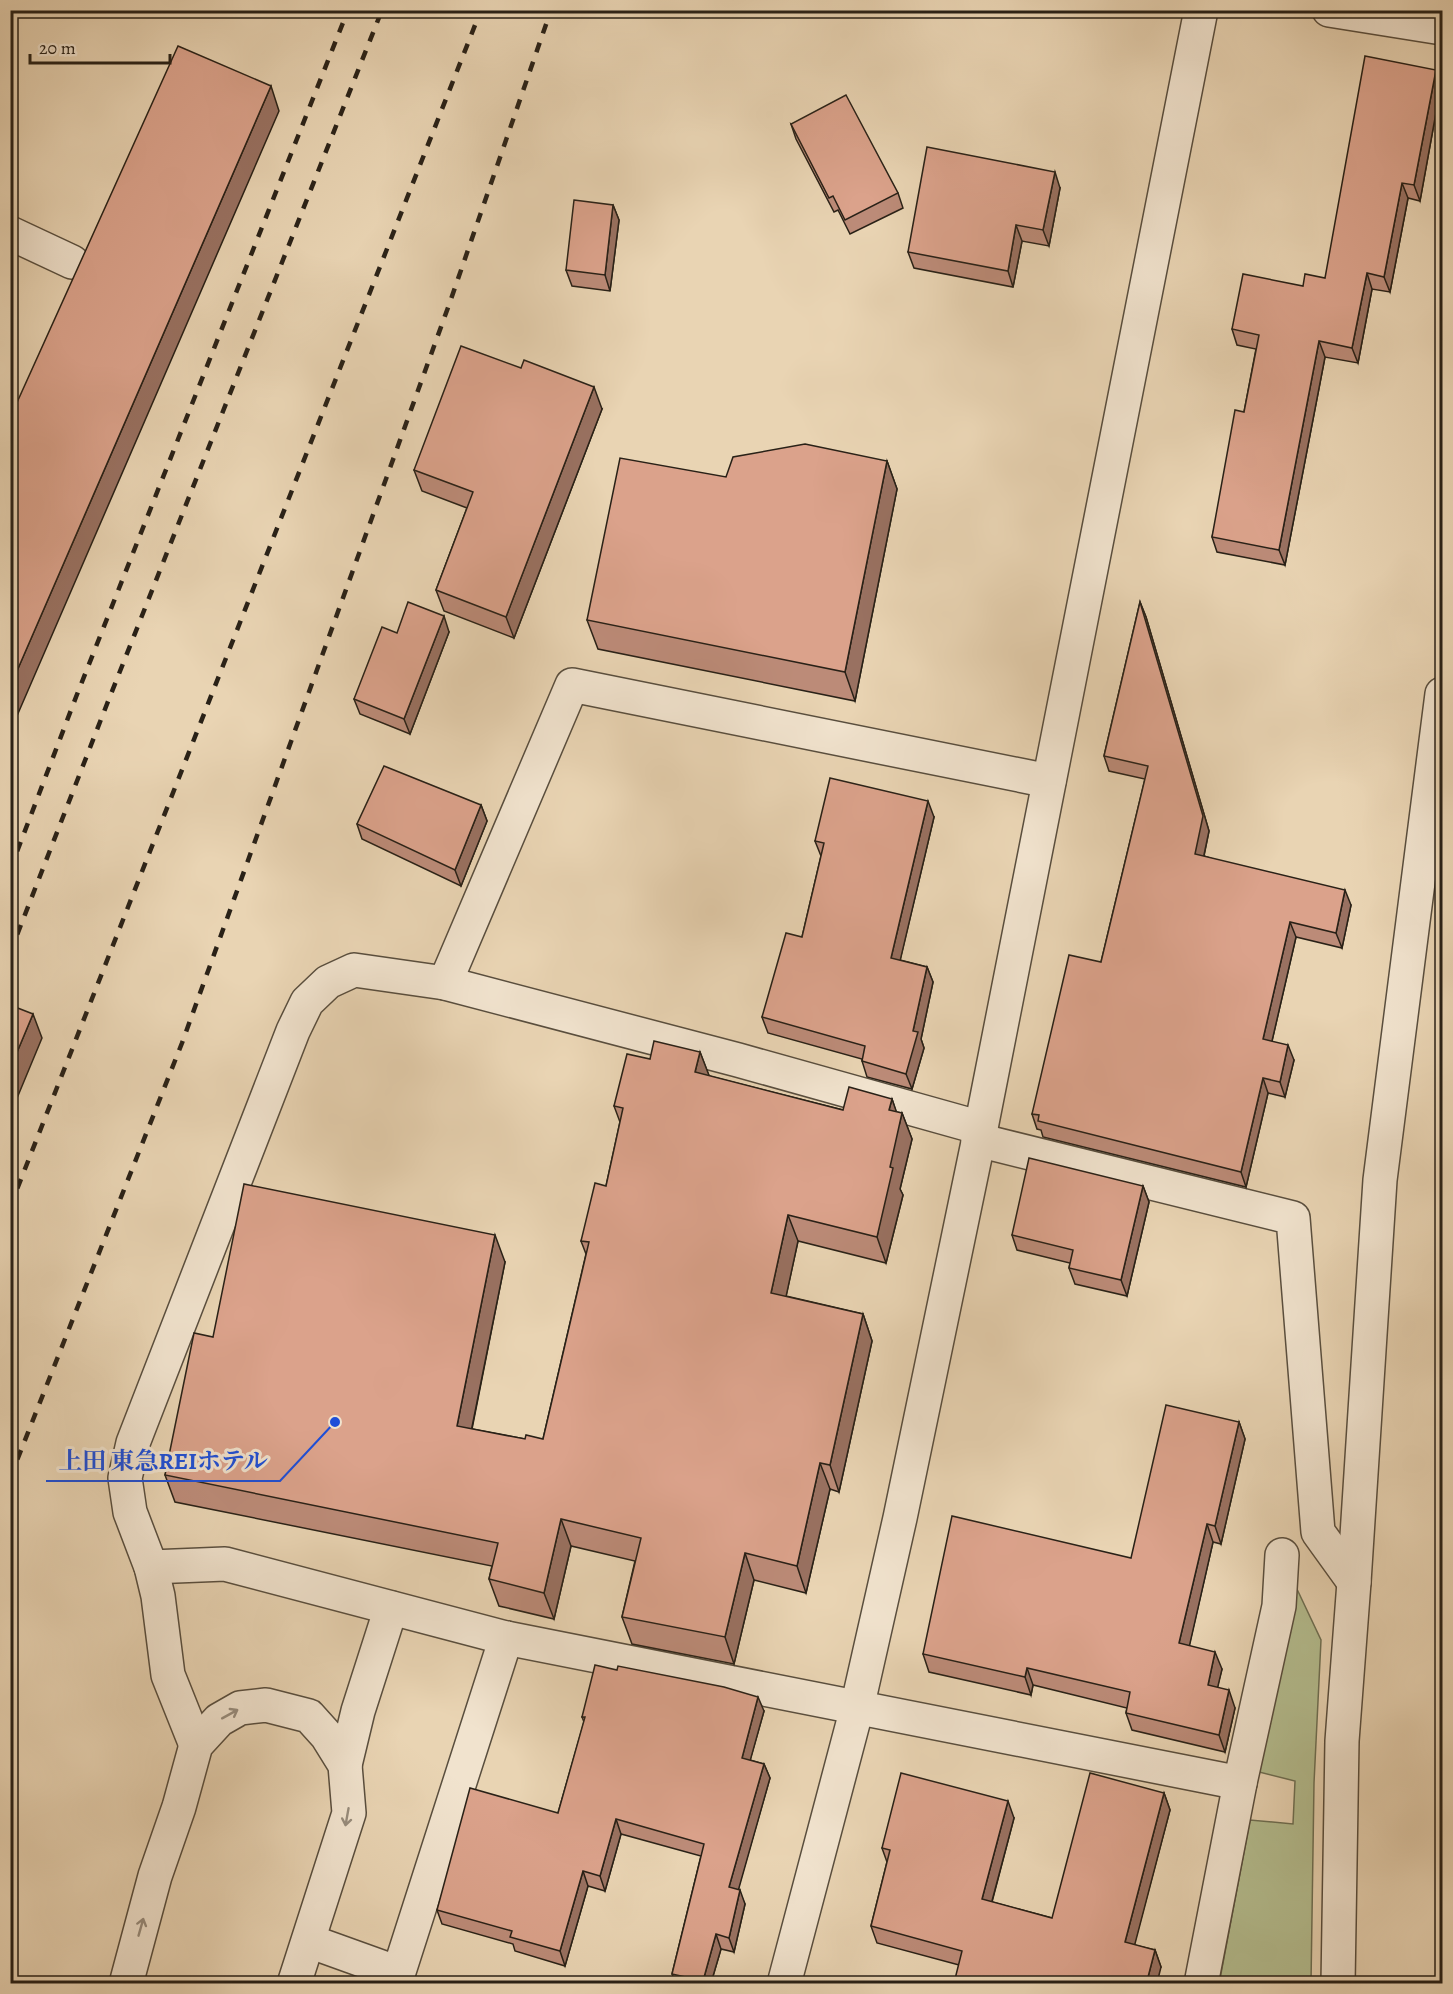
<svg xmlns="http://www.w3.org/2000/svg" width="1453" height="1994" font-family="Alegreya,'Noto Serif JP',serif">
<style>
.green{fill:#b4bd8f;stroke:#6e6f53;stroke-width:1.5}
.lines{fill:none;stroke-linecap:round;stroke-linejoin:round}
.minor-casing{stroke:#594e3e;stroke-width:36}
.tertiary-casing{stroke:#594e3e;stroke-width:36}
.minor{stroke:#f1e3ce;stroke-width:33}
.tertiary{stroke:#f1e3ce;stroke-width:33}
.rail{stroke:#292117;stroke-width:4.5;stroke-dasharray:10 10;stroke-linecap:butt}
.wall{fill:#bc8b78;stroke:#292117;stroke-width:1.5}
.shaded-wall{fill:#997161;stroke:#292117;stroke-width:1.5}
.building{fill:#dba28b;stroke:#292117;stroke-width:1.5}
.oneway{stroke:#978c7c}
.leader{fill:none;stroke:#1d4ed8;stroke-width:2}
.callout-dot{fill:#1d4ed8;stroke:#f1e3ce;stroke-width:2}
.callout-label{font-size:24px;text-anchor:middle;font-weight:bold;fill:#1d4ed8;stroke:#f1e3ce;stroke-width:6;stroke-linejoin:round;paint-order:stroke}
</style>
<rect width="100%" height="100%" fill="#e9d4b3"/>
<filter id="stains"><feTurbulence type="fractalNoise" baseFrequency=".00333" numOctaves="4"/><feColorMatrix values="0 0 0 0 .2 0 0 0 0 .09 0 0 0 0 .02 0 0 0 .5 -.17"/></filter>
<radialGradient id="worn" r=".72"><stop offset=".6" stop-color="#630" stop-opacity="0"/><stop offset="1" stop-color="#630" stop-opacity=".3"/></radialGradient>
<polygon class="green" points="1296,1587 1321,1640 1314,1783 1311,1983 1219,1984 1250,1820 1293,1824 1295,1781 1259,1772"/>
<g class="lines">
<defs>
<g id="minor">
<polyline points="1329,10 1442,28"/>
<polyline points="445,983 738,1060 981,1128"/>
<polyline points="978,1140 1293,1218 1318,1532 1354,1582"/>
<polyline points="151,1567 225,1564 506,1638 1240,1783 1279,1606 1282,1555"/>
<polyline points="196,1745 168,1675 158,1596 151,1567 130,1512 125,1478 133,1443 293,1031 307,1002 328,982 354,970 445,983 572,685 1049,781"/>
<polyline points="345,1765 358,1711 391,1608"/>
<polyline points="309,1941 398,1973"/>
<polyline points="395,1984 506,1638"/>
<polyline points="1201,1984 1240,1783"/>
</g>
<g id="tertiary">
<polyline points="10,233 72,262"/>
<polyline points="126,1984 155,1876 179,1807 196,1745 219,1720 240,1708 266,1705 309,1716 327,1736 345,1765 349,1813 294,1984"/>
<polyline points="784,1984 857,1708 900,1518 981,1128 1201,10"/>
<polyline points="1338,1984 1342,1741 1354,1582 1380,1180 1442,694"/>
</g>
</defs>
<use href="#minor" class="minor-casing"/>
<use href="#tertiary" class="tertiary-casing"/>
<use href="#minor" class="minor"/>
<use href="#tertiary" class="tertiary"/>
<g class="rail">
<polyline points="10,870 76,697 348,10"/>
<polyline points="10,953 107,704 382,10"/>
<polyline points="10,1207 481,10"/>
<polyline points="10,1478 182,1043 450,302 551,10"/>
</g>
</g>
<g class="wall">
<polygon points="1436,70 1441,85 1420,201 1408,198 1390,292 1372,289 1358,363 1325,357 1285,565 1217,552 1212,537 1244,412 1256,349 1237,345 1232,329 1303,286 1325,278"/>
<polygon points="791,124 898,193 903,208 850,234 838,210 834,212 796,139"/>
<polygon points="1060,188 1049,246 1022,241 1013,287 914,268 908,252"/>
<polygon points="613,205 619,220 610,291 572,286 566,270"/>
<polygon points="602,409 514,638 444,611 436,590 467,508 422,491 414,470"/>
<polygon points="887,461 897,489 855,701 598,649 587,620 726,477"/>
<polygon points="1140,602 1146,617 1209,831 1204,856 1351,905 1342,948 1296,937 1272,1041 1294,1060 1285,1097 1268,1093 1246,1187 1043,1137 1041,1130 1037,1129 1032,1114 1101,962 1145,779 1109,771 1104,756"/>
<polygon points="449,632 410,734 360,714 354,699 397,633"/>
<polygon points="481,805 487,821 461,886 362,839 357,824"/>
<polygon points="934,817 900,960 927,967 933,982 921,1039 924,1048 912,1089 867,1077 862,1061 862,1059 768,1033 762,1017 802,937 821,856 815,841"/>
<polygon points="700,1052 709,1076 843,1110 892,1099 896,1112 902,1113 912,1139 900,1189 903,1195 886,1263 798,1241 786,1296 863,1314 872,1341 839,1492 830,1489 806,1593 754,1580 734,1664 632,1644 622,1617 635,1561 571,1546 554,1619 499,1606 489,1579 492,1566 175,1502 165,1475 213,1337 505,1262 472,1429 525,1439 543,1439 586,1254 581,1241 606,1186 620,1122 614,1106 650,1059"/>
<polygon points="1143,1186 1149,1202 1127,1296 1075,1284 1069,1268 1070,1263 1017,1250 1012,1235"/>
<polygon points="1239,1422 1245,1439 1221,1544 1213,1542 1189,1646 1222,1669 1217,1688 1235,1708 1225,1752 1132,1730 1126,1713 1127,1708 1033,1685 1031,1695 929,1672 923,1654 1131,1558"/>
<polygon points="764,1711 750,1760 764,1764 770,1778 738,1889 745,1904 734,1952 721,1949 711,1983 676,1983 672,1974 701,1856 621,1834 605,1891 588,1886 565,1966 515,1951 513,1944 442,1924 437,1910 558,1813 584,1722 582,1717"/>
<polygon points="1164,1793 1170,1810 1134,1945 1155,1950 1161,1967 959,1965 877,1943 871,1926 887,1862 882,1848 1014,1818 992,1902 1052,1918"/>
</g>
<g class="shaded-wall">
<polygon points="1436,70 1441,85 1420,201 1414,185"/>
<polygon points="271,86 279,111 10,732 10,687"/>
<polygon points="1055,172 1060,188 1049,246 1043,230"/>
<polygon points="1402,183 1408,198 1390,292 1384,277"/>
<polygon points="613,205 619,220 610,291 605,275"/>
<polygon points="1016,225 1022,241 1013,287 1008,271"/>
<polygon points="1367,273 1372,289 1358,363 1352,348"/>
<polygon points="1319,341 1325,357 1285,565 1279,550"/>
<polygon points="594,387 602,409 514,638 506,617"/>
<polygon points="887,461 897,489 855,701 845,672"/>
<polygon points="1140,602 1146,617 1209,831 1201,869 1195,854"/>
<polygon points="444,616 449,632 410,734 404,719"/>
<polygon points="928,801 934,817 897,974 891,958"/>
<polygon points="481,805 487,821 461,886 455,870"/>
<polygon points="1345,890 1351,905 1342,948 1336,933"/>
<polygon points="1290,922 1296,937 1269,1054 1263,1039"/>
<polygon points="927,967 933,982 921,1039 924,1048 912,1089 906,1074 913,1031"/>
<polygon points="33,1014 42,1038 10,1115 10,1069"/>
<polygon points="1288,1045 1294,1060 1285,1097 1280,1082"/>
<polygon points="700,1052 710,1078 695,1072"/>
<polygon points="1263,1078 1268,1093 1246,1187 1241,1172"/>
<polygon points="892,1099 900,1122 902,1113 912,1139 900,1189 903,1195 886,1263 877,1237 890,1167 889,1110"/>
<polygon points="1143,1186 1149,1202 1127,1296 1121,1280"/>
<polygon points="788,1215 798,1241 781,1320 771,1293"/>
<polygon points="495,1235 505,1262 467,1452 457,1426"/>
<polygon points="863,1314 872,1341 839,1492 830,1465"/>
<polygon points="1239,1422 1245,1439 1221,1544 1215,1526"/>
<polygon points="820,1463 830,1489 806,1593 797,1566"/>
<polygon points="561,1519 571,1546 554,1619 544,1593"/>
<polygon points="1207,1524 1213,1542 1186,1661 1179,1643"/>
<polygon points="745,1553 754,1580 734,1664 725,1637"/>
<polygon points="1215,1652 1222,1669 1214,1703 1208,1685"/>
<polygon points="1027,1668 1033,1685 1031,1695 1025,1677"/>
<polygon points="1229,1690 1235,1708 1225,1752 1219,1735"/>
<polygon points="758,1697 764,1711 747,1772 742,1758"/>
<polygon points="764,1764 770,1778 735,1902 729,1887"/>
<polygon points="1164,1793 1170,1810 1131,1959 1125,1942"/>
<polygon points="1008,1801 1014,1818 988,1916 982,1899"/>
<polygon points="616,1819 621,1834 605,1891 600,1876"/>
<polygon points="583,1871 588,1886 565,1966 560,1951"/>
<polygon points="740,1890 745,1904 734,1952 729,1938"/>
<polygon points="716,1934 721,1949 711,1983 703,1983 703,1981"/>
<polygon points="1155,1950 1161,1967 1157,1983 1147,1981"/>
</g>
<g class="building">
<polygon points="178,46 271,86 10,687 10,418"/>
<polygon points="1365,56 1436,70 1414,185 1402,183 1384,277 1367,273 1352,348 1319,341 1279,550 1212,537 1235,410 1244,412 1259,335 1232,329 1243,274 1303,286 1305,274 1325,278"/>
<polygon points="846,95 898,193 845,220 833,196 829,198 791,124"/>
<polygon points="927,147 1055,172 1043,230 1016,225 1008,271 908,252"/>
<polygon points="574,200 613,205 605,275 566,270"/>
<polygon points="461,346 521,368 524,360 594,387 506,617 436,590 473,492 414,470"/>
<polygon points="805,444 887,461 845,672 587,620 620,458 726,477 733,457"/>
<polygon points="408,602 444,616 404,719 354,699 382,627 397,633"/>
<polygon points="1140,602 1203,816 1195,854 1345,890 1336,933 1290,922 1263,1039 1288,1045 1280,1082 1263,1078 1241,1172 1038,1121 1039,1115 1032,1114 1069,955 1101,962 1148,766 1104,756"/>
<polygon points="384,766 481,805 455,870 357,824"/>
<polygon points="830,778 928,801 891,958 927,967 913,1031 918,1032 906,1074 862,1061 865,1046 762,1017 786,933 802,937 824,843 815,841"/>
<polygon points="10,1005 33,1014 10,1069"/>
<polygon points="654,1041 700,1052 695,1072 843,1110 849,1087 892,1099 889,1110 902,1113 890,1167 893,1168 877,1237 788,1215 771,1293 863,1314 830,1465 820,1463 797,1566 745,1553 725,1637 622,1617 641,1538 561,1519 544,1593 489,1579 498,1543 165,1475 194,1333 213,1337 244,1184 495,1235 457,1426 525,1439 526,1435 543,1439 589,1242 581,1241 595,1183 606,1186 623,1108 614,1106 627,1054 650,1059"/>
<polygon points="1029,1158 1143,1186 1121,1280 1069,1268 1073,1250 1012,1235"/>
<polygon points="1166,1405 1239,1422 1215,1526 1207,1524 1179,1643 1215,1652 1208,1685 1229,1690 1219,1735 1126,1713 1130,1692 1027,1668 1025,1677 923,1654 952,1516 1131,1558"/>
<polygon points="595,1665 617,1670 618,1666 724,1687 758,1697 742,1758 764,1764 729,1887 740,1890 729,1938 716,1934 703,1981 672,1974 704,1844 616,1819 600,1876 583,1871 560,1951 510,1937 512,1931 437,1910 470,1788 558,1813 585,1717 582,1717"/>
<polygon points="901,1773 1008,1801 982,1899 1052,1918 1090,1773 1164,1793 1125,1942 1155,1950 1147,1981 1156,1983 954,1983 962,1951 871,1926 890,1850 882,1848"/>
</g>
<defs><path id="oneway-shaft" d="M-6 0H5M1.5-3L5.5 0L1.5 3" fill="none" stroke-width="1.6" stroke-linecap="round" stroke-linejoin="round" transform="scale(1.5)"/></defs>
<g class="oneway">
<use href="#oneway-shaft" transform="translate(230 1714) rotate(-29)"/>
<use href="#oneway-shaft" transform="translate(347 1817) rotate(100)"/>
<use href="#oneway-shaft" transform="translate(141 1927) rotate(-74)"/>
</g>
<path class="leader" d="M335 1422L280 1481H46"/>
<circle class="callout-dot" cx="335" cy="1422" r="6"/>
<g class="callout-label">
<text x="163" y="1469">上田 東急REIホテル</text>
</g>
<rect width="1453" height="1994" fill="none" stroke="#e9d4b3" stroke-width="36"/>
<rect x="12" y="12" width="1429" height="1970" fill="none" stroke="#292117" stroke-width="3"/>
<rect x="18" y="18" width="1417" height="1958" fill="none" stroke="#292117" stroke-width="1.5"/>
<path d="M30 54v9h140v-9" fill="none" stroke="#292117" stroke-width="3"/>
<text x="39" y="54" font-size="18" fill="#292117" stroke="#f1e3ce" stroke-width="4.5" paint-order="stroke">20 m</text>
<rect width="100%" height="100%" filter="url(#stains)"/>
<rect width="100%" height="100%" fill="url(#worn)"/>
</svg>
